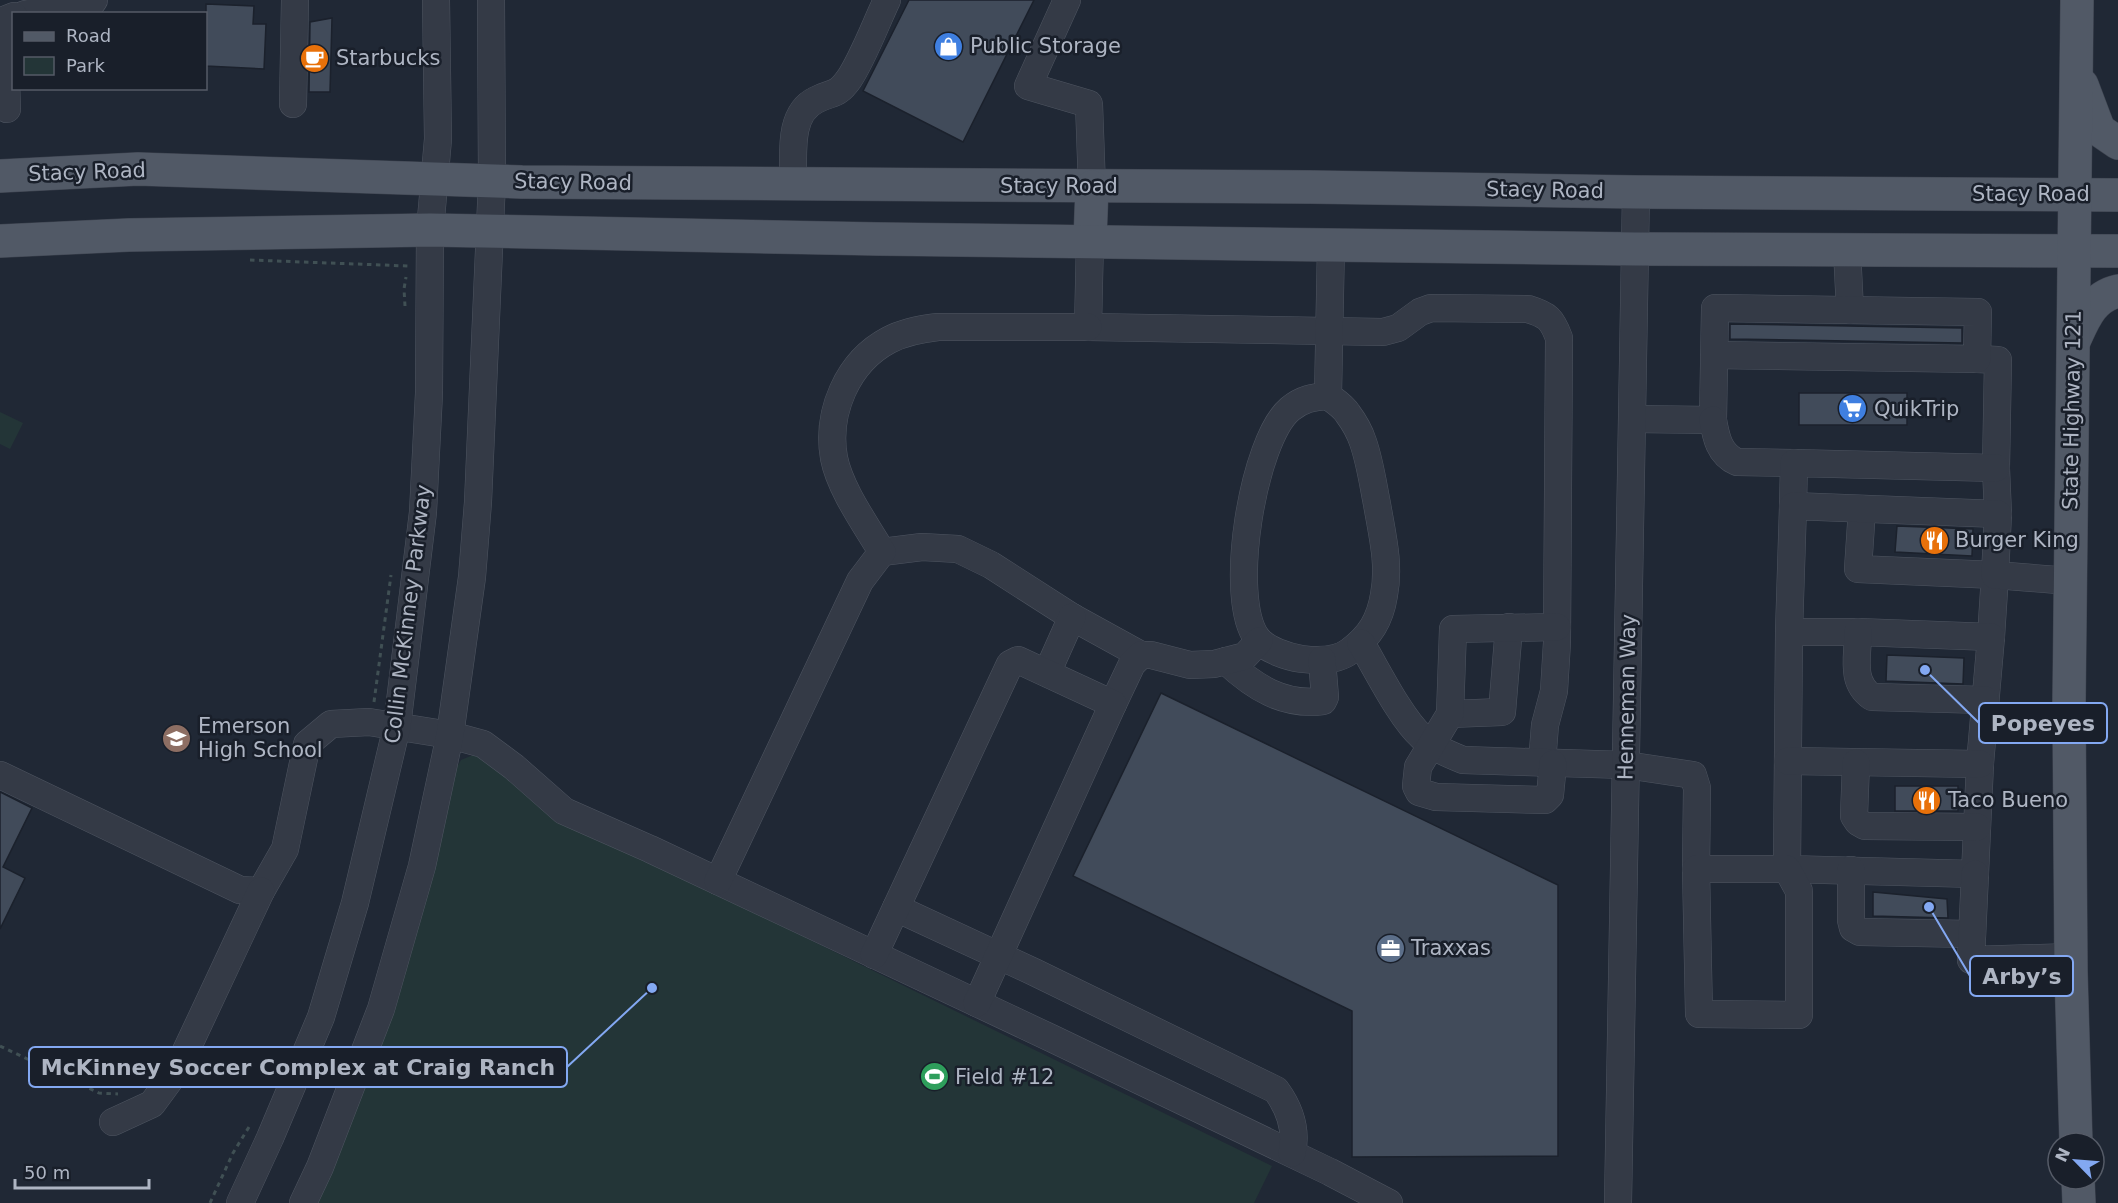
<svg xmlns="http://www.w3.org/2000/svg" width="2118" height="1203" font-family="'DejaVu Sans',sans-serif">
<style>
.green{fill:#233537}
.building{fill:#414b5a;stroke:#1b212c;stroke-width:1.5}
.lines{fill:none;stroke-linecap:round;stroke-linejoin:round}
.minor-casing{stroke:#4e5561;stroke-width:28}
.major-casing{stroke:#3d434f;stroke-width:34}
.path{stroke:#405054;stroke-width:3;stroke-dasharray:4.5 4.5;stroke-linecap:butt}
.minor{stroke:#343a46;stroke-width:27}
.major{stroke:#515966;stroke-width:33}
.labels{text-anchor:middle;stroke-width:5;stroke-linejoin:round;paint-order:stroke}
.poi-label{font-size:21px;fill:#aeb5c3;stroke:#191f2a;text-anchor:start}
.street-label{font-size:21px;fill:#aeb5c3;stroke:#191f2a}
.leader{fill:none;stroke:#83a8f2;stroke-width:2}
.callout-dot{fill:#83a8f2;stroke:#191f2a;stroke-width:2}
.callout{fill:#191f2a;stroke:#83a8f2;stroke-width:2}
.callout-label{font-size:22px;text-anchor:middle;font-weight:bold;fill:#aeb5c3}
</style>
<rect width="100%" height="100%" fill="#202835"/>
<g class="green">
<polygon points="0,412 23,423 10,449 0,444"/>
<polygon points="473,755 485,755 559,817 1272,1166 1254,1203 314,1203 454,772 461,760"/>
</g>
<g class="building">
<polygon points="909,0 1034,0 963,142 863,91"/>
<polygon points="206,4 254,6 253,24 266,24 264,69 206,66"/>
<polygon points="332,18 330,92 309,92 310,22"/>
<polygon points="1730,324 1962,328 1962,343 1730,339"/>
<rect x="1799" y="393" width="108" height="32"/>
<polygon points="1897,526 1973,529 1972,556 1895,552"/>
<polygon points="1887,655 1964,658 1963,684 1886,681"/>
<polygon points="1161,693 1558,885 1558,1156 1352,1157 1352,1011 1073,876"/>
<rect x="1895" y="786" width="63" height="25"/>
<polygon points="0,792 32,808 3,867 25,878 0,929"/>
<polygon points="1873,892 1947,899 1948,918 1873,916"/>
</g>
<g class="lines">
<defs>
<g id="minor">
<polyline points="1067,0 1028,86 1089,104 1092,187"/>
<polyline points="25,14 91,4 94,0"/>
<polyline points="293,104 295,0"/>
<polyline points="7,109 4,20 14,16"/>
<path d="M793 184C794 157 787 114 816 100 833 91 836 97 849 79 863 58 876 23 887 0"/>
<path d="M1090 240 1088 327 1383 332 1398 328 1420 312 1431 308 1528 309C1548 315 1552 319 1559 338L1557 642 1554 691 1545 725 1542 763"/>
<polyline points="1847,250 1850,310"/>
<polyline points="1977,359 1998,360 1996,468 1998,514"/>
<path d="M1328 396C1313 397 1302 399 1290 409 1253 440 1227 598 1257 638 1266 650 1288 657 1302 659 1318 661 1337 661 1350 651 1370 636 1380 620 1384 595 1390 564 1382 534 1377 504 1373 484 1370 462 1363 442 1360 433 1354 422 1348 414 1344 407 1335 401 1328 396L1331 244"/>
<polyline points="1633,419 1713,420 1715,308 1978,312 1977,359 1714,355"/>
<path d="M1713 420C1716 437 1719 454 1737 462L1794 463"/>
<polyline points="1793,506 1794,463 1996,468"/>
<polyline points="1862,509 1858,569 1995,575 1991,637"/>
<polyline points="882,552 922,547 958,549 991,565 1072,617 1141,655"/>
<polyline points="1789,632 1787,869 1975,874 1980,764 1991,637 1858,632 1789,632 1793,506 1998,514 1995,575 2070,581"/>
<path d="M1858 632C1858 657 1850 682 1872 697L1985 700"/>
<path d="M1361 643C1376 668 1401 719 1422 737 1434 748 1448 754 1463 760L1626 765 1693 775 1697 788 1696 869"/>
<path d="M1226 661C1254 687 1283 706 1323 701L1325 697 1322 660"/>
<polyline points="1047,673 1072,617"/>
<polyline points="1113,704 1132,664 1141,655 1151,655 1190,665 1214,664 1245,656 1259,641"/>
<polyline points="1450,714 1502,712 1509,627"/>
<polyline points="1788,761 1980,764"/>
<polyline points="1856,763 1854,816 1858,822 1865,826 1977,827"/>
<polyline points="1553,764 1550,795 1545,800 1436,797 1419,792 1416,786 1418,767 1450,714 1453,629 1557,627"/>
<polyline points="0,775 240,890 261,891 285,849 307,744 331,724 369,722 450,735 483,744 514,767 564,811 650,849 1051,1038 1330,1172 1389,1203"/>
<polygon points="1696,869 1787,869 1799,891 1799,1015 1699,1014"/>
<polyline points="1851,870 1851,920 1853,928 1860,932 1972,934"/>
<polyline points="1975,874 1971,960 2071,957"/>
<path d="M718 881 860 581 882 552C866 525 840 489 834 458 826 413 847 362 889 340 904 332 920 329 938 327H1088"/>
<path d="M896 908 1034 972 1276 1090C1290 1109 1297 1130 1292 1153"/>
<polyline points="874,955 1010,664 1018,660 1113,704 977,1003"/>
<polyline points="113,1122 152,1104 177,1070 261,891"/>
<polyline points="240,1203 270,1138 321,1017 355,903 397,726 423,512 429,393 430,230 438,139 436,0"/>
<polyline points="303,1203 320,1167 381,1009 422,866 450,735 472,577 478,502 492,181 491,0"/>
<polyline points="1618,1203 1636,192"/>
</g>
<g id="major">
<polyline points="2082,85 2099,130 2118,143"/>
<polyline points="0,176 138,169 522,182 1310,187 1636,192 2118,195"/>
<polyline points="1090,240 1092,187"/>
<polyline points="0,241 129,235 430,230 879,239 1636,249 2118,251"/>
<path d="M2074 341C2084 319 2092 297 2118 291"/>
<polyline points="2076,1143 2071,972 2069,705 2077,0"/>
<polyline points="2078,1179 2079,1203"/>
</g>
</defs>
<use href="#minor" class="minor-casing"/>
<use href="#major" class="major-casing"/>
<g class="path">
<polyline points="250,260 408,266"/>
<polyline points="405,306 404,289 406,277"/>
<polyline points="374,702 391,575"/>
<polyline points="0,1046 99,1093 118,1094"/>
<polyline points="210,1203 233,1153 249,1127"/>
</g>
<use href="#minor" class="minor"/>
<use href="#major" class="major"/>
</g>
<defs>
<symbol id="shop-disc" viewBox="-11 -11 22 22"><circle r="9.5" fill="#3f7fe0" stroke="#191f2a"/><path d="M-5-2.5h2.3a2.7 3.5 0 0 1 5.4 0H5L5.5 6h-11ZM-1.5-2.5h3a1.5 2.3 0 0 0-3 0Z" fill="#fff"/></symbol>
<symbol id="cafe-disc" viewBox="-11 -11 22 22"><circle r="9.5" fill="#e8710a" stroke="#191f2a"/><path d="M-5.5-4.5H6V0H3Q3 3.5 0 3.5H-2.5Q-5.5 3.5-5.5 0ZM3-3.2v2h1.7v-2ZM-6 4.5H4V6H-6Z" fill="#fff"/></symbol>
<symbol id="supermarket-disc" viewBox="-11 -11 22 22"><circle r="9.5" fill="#3f7fe0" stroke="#191f2a"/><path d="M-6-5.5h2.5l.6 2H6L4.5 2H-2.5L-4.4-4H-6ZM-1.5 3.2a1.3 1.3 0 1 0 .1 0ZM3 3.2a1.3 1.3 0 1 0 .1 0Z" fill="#fff"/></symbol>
<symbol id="restaurant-disc" viewBox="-11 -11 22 22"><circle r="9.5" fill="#e8710a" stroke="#191f2a"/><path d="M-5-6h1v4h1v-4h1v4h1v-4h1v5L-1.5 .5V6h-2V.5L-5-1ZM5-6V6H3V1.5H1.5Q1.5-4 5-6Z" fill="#fff"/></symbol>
<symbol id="school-disc" viewBox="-11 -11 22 22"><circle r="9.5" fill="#8d6e63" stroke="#191f2a"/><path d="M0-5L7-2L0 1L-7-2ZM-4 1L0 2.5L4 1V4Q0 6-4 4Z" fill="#fff"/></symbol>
<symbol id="office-disc" viewBox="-11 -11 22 22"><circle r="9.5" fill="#5c6f8a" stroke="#191f2a"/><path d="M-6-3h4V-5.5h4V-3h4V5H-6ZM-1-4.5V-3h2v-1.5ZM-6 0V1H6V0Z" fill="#fff"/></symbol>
<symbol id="stadium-disc" viewBox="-11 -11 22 22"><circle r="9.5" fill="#2e9e5b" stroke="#191f2a"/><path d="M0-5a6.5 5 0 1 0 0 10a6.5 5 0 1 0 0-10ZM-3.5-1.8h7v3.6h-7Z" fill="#fff"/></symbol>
</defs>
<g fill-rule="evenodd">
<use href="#shop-disc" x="932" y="30" width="33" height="33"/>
<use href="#cafe-disc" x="298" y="42" width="33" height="33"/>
<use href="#supermarket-disc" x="1836" y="392" width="33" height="33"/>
<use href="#restaurant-disc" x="1918" y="524" width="33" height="33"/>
<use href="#school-disc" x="160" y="722" width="33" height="33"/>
<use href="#restaurant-disc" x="1910" y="784" width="33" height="33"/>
<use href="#office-disc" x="1374" y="932" width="33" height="33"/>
<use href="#stadium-disc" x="918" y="1060" width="33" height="33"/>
</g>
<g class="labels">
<g class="poi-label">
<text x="970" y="53">Public Storage</text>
<text x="336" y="65">Starbucks</text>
<text x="1874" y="416">QuikTrip</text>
<text x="1955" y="547">Burger King</text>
<text x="198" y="733">Emerson<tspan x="198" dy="24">High School</tspan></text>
<text x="1948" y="807">Taco Bueno</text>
<text x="1411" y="955">Traxxas</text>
<text x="955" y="1084">Field #12</text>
</g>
<g class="street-label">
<text transform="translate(87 172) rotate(-2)" y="7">Stacy Road</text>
<text transform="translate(573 182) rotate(1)" y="7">Stacy Road</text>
<text x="1059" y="193">Stacy Road</text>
<text transform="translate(1545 190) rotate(1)" y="7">Stacy Road</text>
<text x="2031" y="201">Stacy Road</text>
<text transform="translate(2072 410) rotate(-89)" y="7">State Highway 121</text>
<text transform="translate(408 614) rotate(-83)" y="7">Collin McKinney Parkway</text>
<text transform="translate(1627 697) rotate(-89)" y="7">Henneman Way</text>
</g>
</g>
<path class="leader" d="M1925 670L1979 723M1929 907L1970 976M652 988L567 1067"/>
<g class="callout-dot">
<circle cx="1925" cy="670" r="6"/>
<circle cx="1929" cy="907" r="6"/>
<circle cx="652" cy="988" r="6"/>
</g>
<g class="callout">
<rect x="1979" y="703" width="128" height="40" rx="6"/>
<rect x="1970" y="956" width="103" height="40" rx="6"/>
<rect x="29" y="1047" width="538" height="40" rx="6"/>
</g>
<g class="callout-label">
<text x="2043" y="731">Popeyes</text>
<text x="2022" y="984">Arby’s</text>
<text x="298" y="1075">McKinney Soccer Complex at Craig Ranch</text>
</g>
<rect x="12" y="12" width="195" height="78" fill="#191f2a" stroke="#555b67" stroke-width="1.5"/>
<rect x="24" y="32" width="30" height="9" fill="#515966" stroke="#555b67" stroke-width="1.5"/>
<text x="66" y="42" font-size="18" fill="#aeb5c3">Road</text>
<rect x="24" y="57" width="30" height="18" fill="#233537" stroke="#555b67" stroke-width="1.5"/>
<text x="66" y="72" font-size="18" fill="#aeb5c3">Park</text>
<g transform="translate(2076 1161) rotate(295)"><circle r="28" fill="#191f2a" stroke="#555b67" stroke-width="1.5"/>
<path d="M0-4.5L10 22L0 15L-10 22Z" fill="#83a8f2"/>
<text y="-9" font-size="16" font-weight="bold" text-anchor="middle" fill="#aeb5c3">N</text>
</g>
<path d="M15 1179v9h134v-9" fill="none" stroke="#aeb5c3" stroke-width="3"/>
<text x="24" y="1179" font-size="18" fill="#aeb5c3" stroke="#191f2a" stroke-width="4.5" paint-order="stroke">50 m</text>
</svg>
